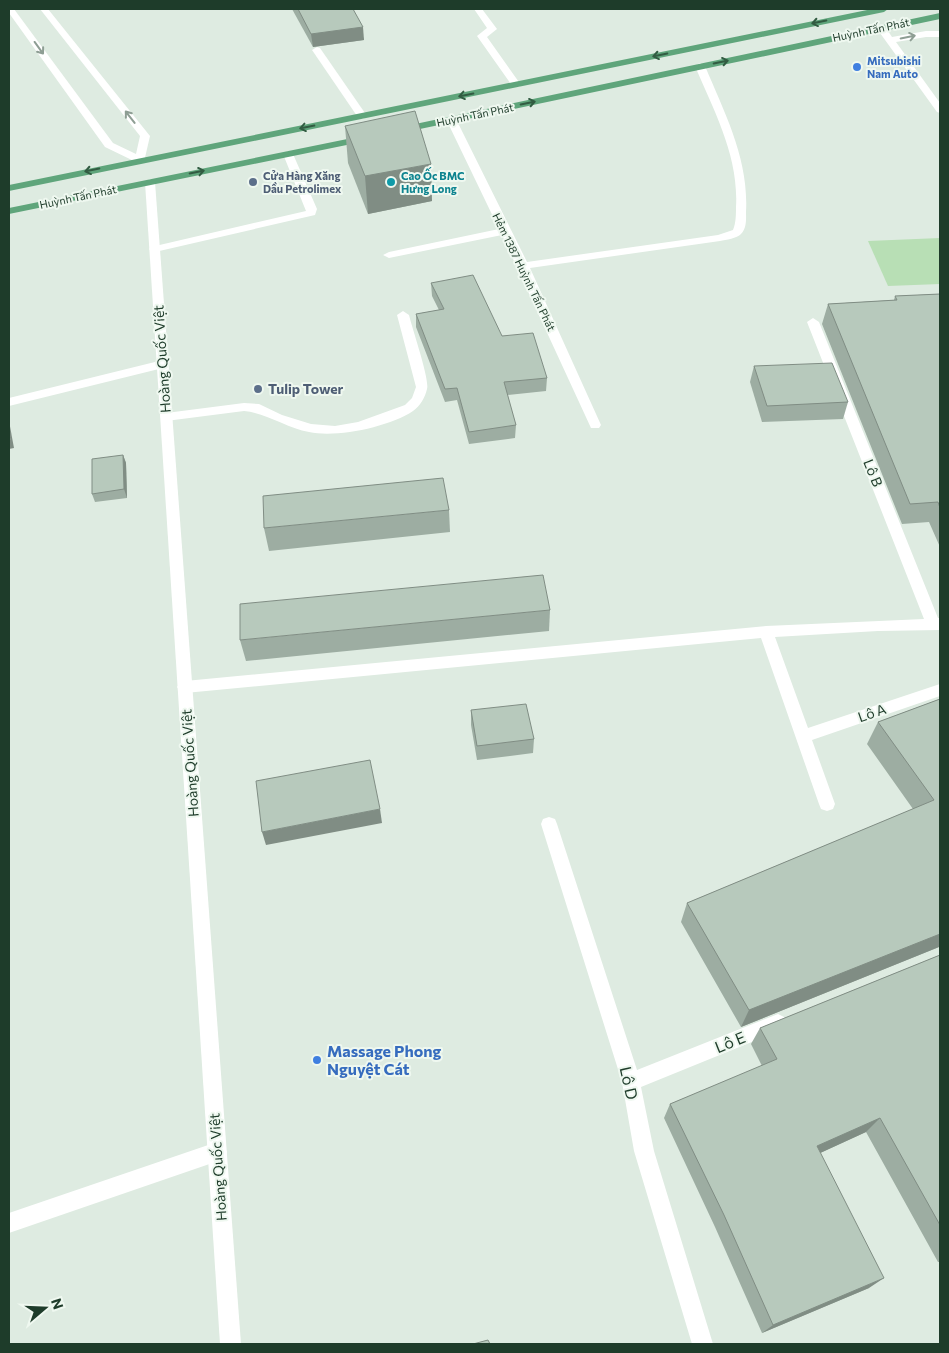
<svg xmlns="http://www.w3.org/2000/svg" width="949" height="1353" font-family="Commissioner,sans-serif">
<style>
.green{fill:#b8dfb5}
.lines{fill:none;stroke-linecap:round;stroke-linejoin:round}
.lane{fill:#fff;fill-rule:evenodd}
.street{fill:#fff;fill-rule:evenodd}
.secondary{fill:#fff;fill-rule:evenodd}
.primary{fill:#5fa57b;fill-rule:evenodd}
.wall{fill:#9dada2}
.shaded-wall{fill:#808d84}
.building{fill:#b7c9bc;stroke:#808d84}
.oneway{stroke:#325c42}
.oneway2{stroke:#8e9e94}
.shop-dot{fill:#3f7fe0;stroke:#eff8f0;stroke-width:2}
.service-dot{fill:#5c6f8a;stroke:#eff8f0;stroke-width:2}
.culture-dot{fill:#0f9aa8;stroke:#eff8f0;stroke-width:2}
.labels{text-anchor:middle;stroke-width:4;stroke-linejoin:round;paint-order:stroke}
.far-street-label{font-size:11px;fill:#1e3c2a;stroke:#eff8f0}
.far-shop-label{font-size:11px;font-weight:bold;fill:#366cbe;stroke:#eff8f0;text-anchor:start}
.far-service-label{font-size:11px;font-weight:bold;fill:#4e5e75;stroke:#eff8f0;text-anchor:start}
.far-culture-label{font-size:11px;font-weight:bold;fill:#0d838f;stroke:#eff8f0;text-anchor:start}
.street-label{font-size:14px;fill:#1e3c2a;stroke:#eff8f0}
.service-label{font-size:14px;font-weight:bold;fill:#4e5e75;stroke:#eff8f0;text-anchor:start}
.near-street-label{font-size:16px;fill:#1e3c2a;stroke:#eff8f0}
.near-shop-label{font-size:16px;font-weight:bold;fill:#366cbe;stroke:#eff8f0;text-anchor:start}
</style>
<rect width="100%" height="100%" fill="#deebe1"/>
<polygon class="green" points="940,238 940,284 888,286 868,241"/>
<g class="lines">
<g class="lane">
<polygon points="885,30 888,31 892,37 926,31 940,31 940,37 926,37 896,42 940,103 940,113 937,112 880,33"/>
<polygon points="288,151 293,154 317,209 315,215 155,252 151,251 149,249 151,247 306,211 283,154"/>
<polygon points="163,360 167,361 169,364 167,367 9,406 9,398"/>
</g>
<g class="street">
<polygon points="474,9 482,9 497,29 487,37 521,85 519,87 513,87 477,36 487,28"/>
<polygon points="317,47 320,48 367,116 365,118 362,119 357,116 312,50"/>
<path d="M700 63 705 66C725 114 749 159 746 212 746 219 747 228 741 234 737 238 726 240 720 241L530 268 601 425 599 428H591L502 235 389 258 383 255 389 252 499 229 446 119 451 116 456 119 527 262 718 235 733 230C736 223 736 214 736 207 739 156 714 111 695 66Z"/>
<path d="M403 311 409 315C412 328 430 380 427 389 425 398 420 406 413 411 389 427 337 438 309 432 287 428 266 413 244 411L166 421 160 417 166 413 244 403 259 404 282 415 311 424 335 426 358 422 405 405 412 398 416 387 397 315Z"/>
<polygon points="813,318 819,322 938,618 940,618 940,630 878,631 775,637 808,728 940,684 940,696 812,740 835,804 833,809 827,811 821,809 819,804 761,638 185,693 180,691 177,687 180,683 185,681 766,626 924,619 807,322"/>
<polygon points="549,817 555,819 557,824 637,1070 778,1014 784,1017 787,1023 784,1029 641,1087 654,1151 713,1344 692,1344 634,1151 622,1082 541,824 543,819"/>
<polygon points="217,1142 224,1145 227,1152 224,1159 9,1233 9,1213"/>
</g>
<g class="secondary">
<polygon points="9,9 14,9 113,143 136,154 140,136 40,9 48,9 150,136 144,162 136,162 105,147 9,13"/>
<polygon points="150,179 155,182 241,1344 220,1344 145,182"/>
</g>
<g class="primary">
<polygon points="872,9 888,9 884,12 9,191 9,185"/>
<polygon points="940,13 940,19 401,133 396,130 401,127"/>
<polygon points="367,135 372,138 371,140 9,214 9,208"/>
</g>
</g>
<g class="wall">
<polygon points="292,9 353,9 364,40 313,47"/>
<polygon points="345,126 432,201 368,214 348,163"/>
<polygon points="431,283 502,336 547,378 546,391 507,395 516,425 515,438 469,444 457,400 445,402 416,327 416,314 439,310 432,296"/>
<polygon points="940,294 940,547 929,522 902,524 822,324 828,304 894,300 895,296"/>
<polygon points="754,366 848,402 843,419 762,422 750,382"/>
<polygon points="123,455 126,463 127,498 95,502 92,494"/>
<polygon points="449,510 450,532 269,551 264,528"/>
<polygon points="550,610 549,631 246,661 240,640"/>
<polygon points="940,699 940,948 939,947 741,1027 681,922 687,903 913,809 867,744 878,722"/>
<polygon points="471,710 534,739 533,753 477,760 471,725"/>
<polygon points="940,955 940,1262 938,1262 866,1132 820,1153 869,1288 762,1333 715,1227 664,1118 670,1104 762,1066 751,1044 760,1028"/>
</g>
<g class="shaded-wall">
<polygon points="363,27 364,40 313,47 311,34"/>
<polygon points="431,164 432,201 368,214 365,176"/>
<polygon points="9,421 14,448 9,449"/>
<polygon points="123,455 126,463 127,498 124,489"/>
<polygon points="380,809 382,823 266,845 262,832"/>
<polygon points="940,934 940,946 939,947 741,1027 749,1010"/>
<polygon points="880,1118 866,1132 805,1160 817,1146"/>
<polygon points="884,1278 869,1288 762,1333 773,1325"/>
</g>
<g class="building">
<polygon points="298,9 353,9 363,27 311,34"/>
<polygon points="415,111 431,164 365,176 345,126"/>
<polygon points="473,275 502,336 533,333 547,378 504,382 516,425 469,432 457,388 445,389 416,314 444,309 431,283"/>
<polygon points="940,294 940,508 938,502 910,504 828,304 897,300 895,296"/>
<polygon points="832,363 848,402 767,406 754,366"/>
<polygon points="9,430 11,440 9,440"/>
<polygon points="123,455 124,489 92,494 92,459"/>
<polygon points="443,478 449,510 264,528 263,496"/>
<polygon points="543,575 550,610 240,640 240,604"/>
<polygon points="940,699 940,934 749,1010 687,903 934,800 878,722"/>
<polygon points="526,704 534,739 477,746 471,710"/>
<polygon points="370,760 380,809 262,832 256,781"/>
<polygon points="940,955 940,1225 880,1118 817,1146 884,1278 773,1325 724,1215 670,1104 777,1059 760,1028"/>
<polygon points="488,1340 490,1344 473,1344"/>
</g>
<defs><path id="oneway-shaft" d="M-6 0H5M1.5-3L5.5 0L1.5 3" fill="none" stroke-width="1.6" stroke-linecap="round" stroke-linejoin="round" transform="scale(1.25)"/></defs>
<g class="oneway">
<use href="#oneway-shaft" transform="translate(819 22) rotate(168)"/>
<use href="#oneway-shaft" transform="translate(660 55) rotate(168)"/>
<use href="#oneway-shaft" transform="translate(721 62) rotate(-12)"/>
<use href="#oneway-shaft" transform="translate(466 95) rotate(169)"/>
<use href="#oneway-shaft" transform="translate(528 103) rotate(-12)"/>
<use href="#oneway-shaft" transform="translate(307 127) rotate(169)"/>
<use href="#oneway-shaft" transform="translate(92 170) rotate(168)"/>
<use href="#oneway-shaft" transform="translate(197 172) rotate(-11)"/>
</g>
<g class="oneway2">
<use href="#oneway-shaft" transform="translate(908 37) rotate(-11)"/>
<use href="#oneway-shaft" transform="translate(39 48) rotate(54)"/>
<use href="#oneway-shaft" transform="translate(130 117) rotate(-128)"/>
</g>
<g class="shop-dot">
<circle cx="857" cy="67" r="5"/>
<circle cx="317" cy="1060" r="5"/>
</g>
<g class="service-dot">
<circle cx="253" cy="182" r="5"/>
<circle cx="258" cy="389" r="5"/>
</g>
<circle class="culture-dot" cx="391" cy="182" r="5"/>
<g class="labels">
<g class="far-street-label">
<text transform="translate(871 30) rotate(-12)" y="4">Huỳnh Tấn Phát</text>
<text transform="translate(475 115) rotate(-12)" y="4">Huỳnh Tấn Phát</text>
<text transform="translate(78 197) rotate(-12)" y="4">Huỳnh Tấn Phát</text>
<text transform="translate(524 272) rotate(64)" y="4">Hẻm 1387 Huỳnh Tấn Phát</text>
</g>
<g class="far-shop-label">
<text x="867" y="65">Mitsubishi<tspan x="867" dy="13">Nam Auto</tspan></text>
</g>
<g class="far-service-label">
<text x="263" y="180">Cửa Hàng Xăng<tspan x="263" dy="13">Dầu Petrolimex</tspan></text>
</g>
<g class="far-culture-label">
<text x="401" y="180">Cao Ốc BMC<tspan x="401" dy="13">Hưng Long</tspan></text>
</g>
<g class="street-label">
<text transform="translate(162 359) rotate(-94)" y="5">Hoàng Quốc Việt</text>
<text transform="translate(873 473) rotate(68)" y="5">Lô B</text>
<text transform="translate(872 713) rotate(-19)" y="5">Lô A</text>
<text transform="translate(190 763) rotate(-94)" y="5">Hoàng Quốc Việt</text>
<text transform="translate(218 1167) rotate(-94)" y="5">Hoàng Quốc Việt</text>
</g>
<g class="service-label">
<text x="268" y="394">Tulip Tower</text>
</g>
<g class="near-street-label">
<text transform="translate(730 1042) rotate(-22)" y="6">Lô E</text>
<text transform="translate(629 1083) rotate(77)" y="6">Lô D</text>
</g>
<g class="near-shop-label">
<text x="327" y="1057">Massage Phong<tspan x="327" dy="18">Nguyệt Cát</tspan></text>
</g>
</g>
<rect width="949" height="1353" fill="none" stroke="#1e3c2a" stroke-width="20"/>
<g transform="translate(45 1308) rotate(71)" stroke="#eff8f0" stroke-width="4" paint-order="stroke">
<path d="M0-4L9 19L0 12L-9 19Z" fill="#1e3c2a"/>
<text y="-8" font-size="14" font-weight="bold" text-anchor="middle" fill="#1e3c2a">N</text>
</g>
</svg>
